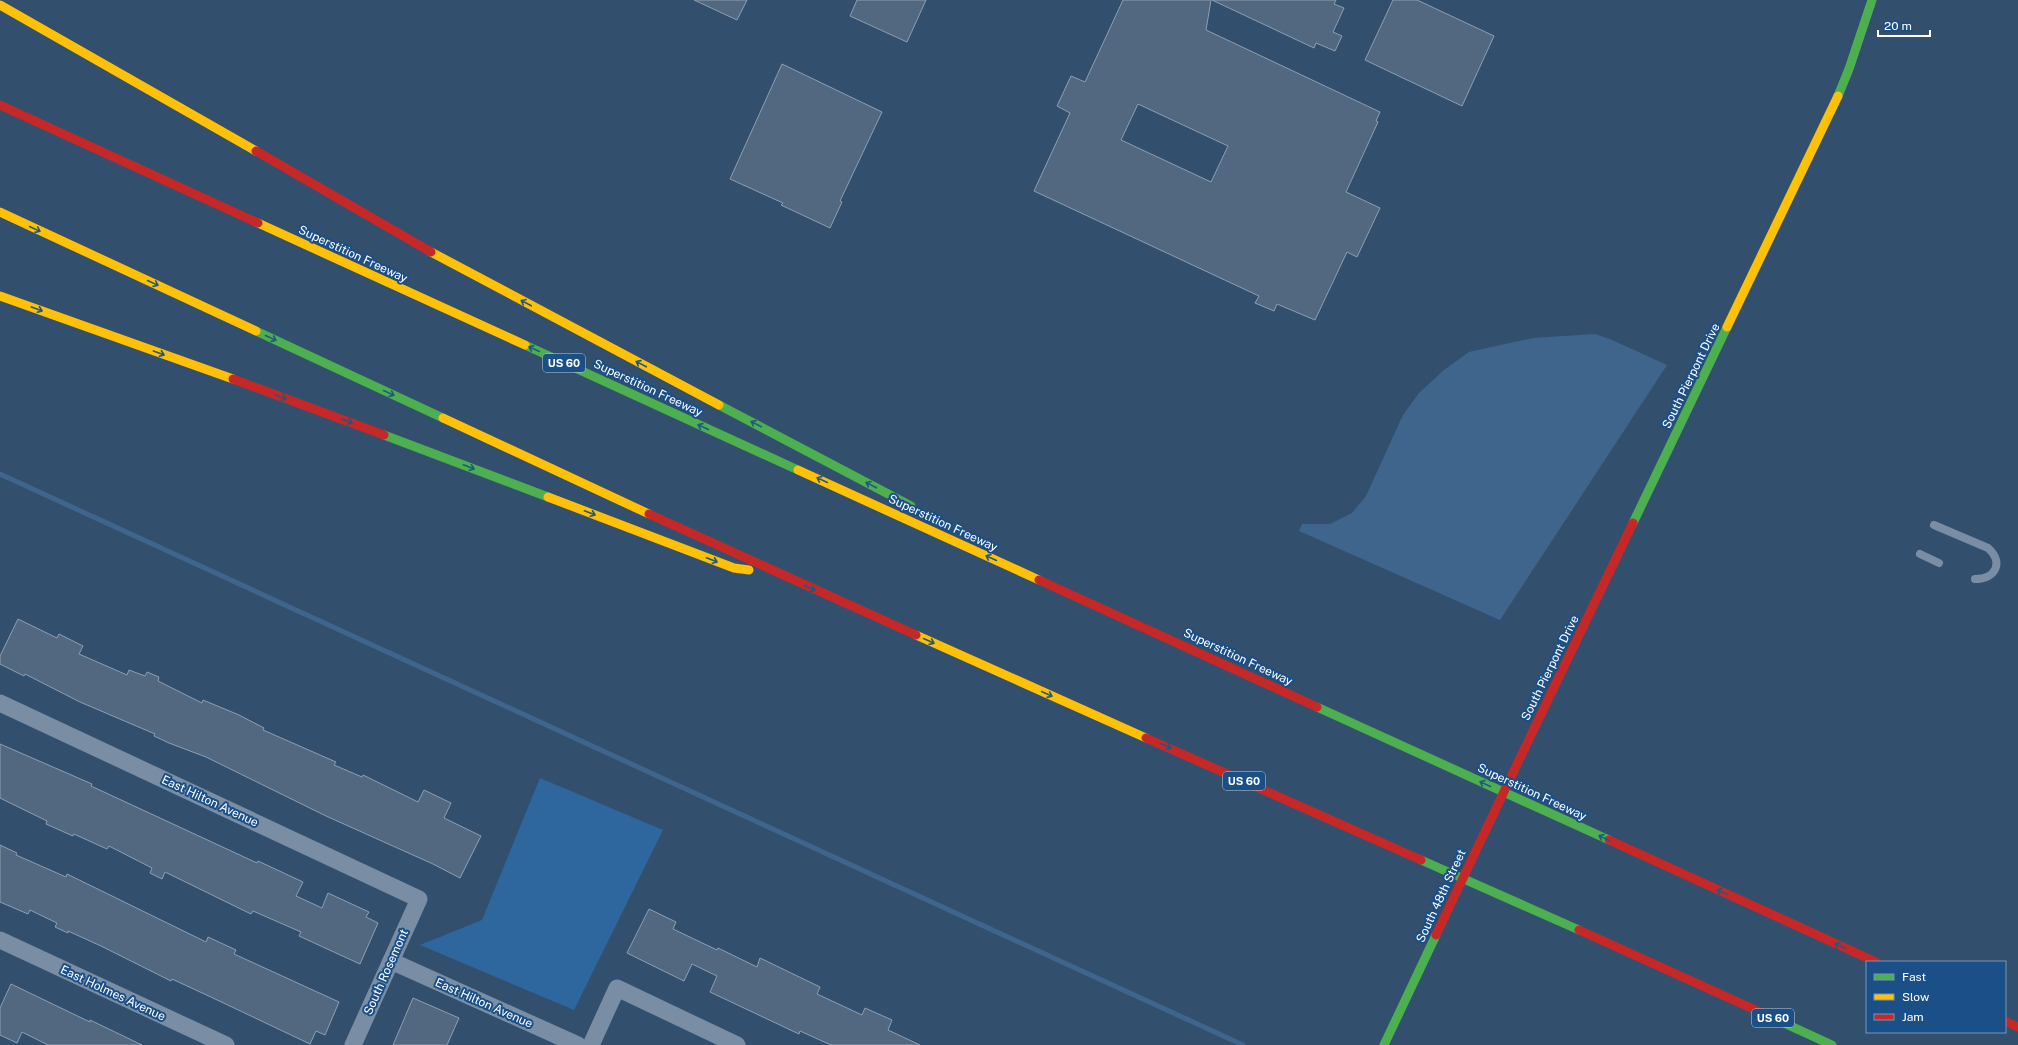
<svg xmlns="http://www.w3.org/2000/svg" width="2018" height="1045" font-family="'Public Sans',sans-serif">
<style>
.green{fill:#2e669e}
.water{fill:#3f658d}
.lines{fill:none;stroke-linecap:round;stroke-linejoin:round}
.stream{stroke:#3f658d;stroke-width:5}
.building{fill:#516880;stroke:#8d9fb2;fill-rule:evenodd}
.lane{stroke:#798ea4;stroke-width:8}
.street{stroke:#798ea4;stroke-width:17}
.fast{stroke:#4caf50;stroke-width:9}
.slow{stroke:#ffc107;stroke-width:9}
.jam{stroke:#c62828;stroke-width:9}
.jam-bridge{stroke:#c62828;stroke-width:9}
.oneway{stroke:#1f5982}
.labels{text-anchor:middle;stroke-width:4;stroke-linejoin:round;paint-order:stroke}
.shield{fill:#1a4f87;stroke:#bacadb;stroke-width:1}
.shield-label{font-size:11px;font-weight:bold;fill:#fff}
.street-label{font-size:12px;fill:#fff;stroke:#1a4f87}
</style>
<rect width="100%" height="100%" fill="#32506e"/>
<polygon class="green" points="540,778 663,830 574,1010 420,945 482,920"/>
<polygon class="water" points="1595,334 1612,340 1667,365 1500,620 1299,531 1302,524 1330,524 1352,513 1366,496 1403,415 1419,393 1444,370 1469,352 1533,338"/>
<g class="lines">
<polyline class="stream" points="0,474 1243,1045"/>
</g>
<g class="building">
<polygon points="694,0 747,0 737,20"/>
<polygon points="857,0 926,0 907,42 850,16"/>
<path d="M1123 0H1211L1206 30 1380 112 1376 121 1378 122 1346 192 1380 208 1357 257 1347 252 1315 320 1277 304 1274 311 1255 303 1259 296 1034 191 1070 113 1057 106 1071 76 1085 82ZM1138 104 1228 146 1211 182 1121 140Z"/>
<polygon points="1212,0 1336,0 1334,4 1344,8 1333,32 1342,36 1335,51 1316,43 1314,48"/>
<polygon points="1393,0 1417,0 1494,36 1462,106 1365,60"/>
<polygon points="782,64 882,112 840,201 842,202 830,228 781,205 783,203 730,179"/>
<polygon points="18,619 57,638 59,634 83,646 79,654 127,675 129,670 145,676 147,672 159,677 158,681 202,703 203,700 239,715 264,728 263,730 336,762 334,765 362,777 363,775 418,802 424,790 451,803 444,818 481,836 460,878 433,864 326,816 206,757 169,743 154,736 155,734 80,702 25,674 24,676 0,664 0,656"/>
<polygon points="0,744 92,784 91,786 257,863 258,861 303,882 296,896 322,908 328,893 369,912 366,917 378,923 360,964 299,936 301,932 253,911 251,914 165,872 162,879 150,873 152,868 109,846 107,849 74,834 73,836 46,824 47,821 0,798"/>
<polygon points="0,845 17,853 16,855 66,877 67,874 206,942 208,937 236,950 234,954 339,1002 325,1035 316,1031 310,1044 213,998 172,979 171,981 101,946 68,931 68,933 55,927 57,923 30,910 28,914 0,902"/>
<polygon points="649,909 676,922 673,929 717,950 718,948 757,967 760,958 820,987 817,994 862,1015 865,1008 892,1020 888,1030 920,1045 831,1045 800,1031 799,1034 710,992 717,976 692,964 684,981 627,953"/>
<polygon points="11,984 90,1022 90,1020 142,1045 48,1045 22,1032 17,1043 0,1035 0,1008"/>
<polygon points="413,998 459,1018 447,1045 393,1045"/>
</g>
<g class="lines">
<g class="lane">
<path d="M1934 525 1988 548C2004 562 1996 579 1975 579"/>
<polyline points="1920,554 1939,563"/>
</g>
<g class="street">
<polyline points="0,703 419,899 353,1045"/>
<polyline points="0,940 226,1045"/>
<polyline points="391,961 578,1045"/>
<polyline points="591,1045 617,988 737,1045"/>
</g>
<g class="fast">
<polyline points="1838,96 1849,69 1872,0"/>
<polyline points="256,331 443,418"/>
<polyline points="525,345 798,470"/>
<polyline points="719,405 911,506"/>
<polyline points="384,435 548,497"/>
<polyline points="1633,523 1727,327"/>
<polyline points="1317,707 1609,840"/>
<polyline points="1421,860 1579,930"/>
<polyline points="1762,1013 1832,1045"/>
<polyline points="1384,1045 1436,935"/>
</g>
<g class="slow">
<polyline points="0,5 256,151"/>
<polyline points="0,212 256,331"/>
<polyline points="258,223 525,345"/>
<polyline points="431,252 719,405"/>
<polyline points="0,296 233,379"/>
<polyline points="1727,327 1838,96"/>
<polyline points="443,418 649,514"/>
<polyline points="798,470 1039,580"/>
<polyline points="548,497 734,568 749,570"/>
<polyline points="916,635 1146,738"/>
</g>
<g class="jam">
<polyline points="0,105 258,223"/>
<polyline points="256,151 431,252"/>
<polyline points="233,379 384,435"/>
<polyline points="649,514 916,635"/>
<polyline points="1039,580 1317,707"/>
<polyline points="1146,738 1421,860"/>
<polyline points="1520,758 1633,523"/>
<polyline points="1609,840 1876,962"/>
<polyline points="1579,930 1762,1013"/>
<polyline points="2005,1021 2018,1027"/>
</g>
<polyline class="jam-bridge" points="1436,935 1520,758"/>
</g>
<defs><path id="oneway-shaft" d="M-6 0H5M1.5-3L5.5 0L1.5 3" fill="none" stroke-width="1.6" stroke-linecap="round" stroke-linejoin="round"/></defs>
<g class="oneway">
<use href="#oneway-shaft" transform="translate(35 229) rotate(25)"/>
<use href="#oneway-shaft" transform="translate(153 283) rotate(25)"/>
<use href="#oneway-shaft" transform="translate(526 303) rotate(-152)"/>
<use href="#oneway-shaft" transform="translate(37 309) rotate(20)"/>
<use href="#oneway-shaft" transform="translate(271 338) rotate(25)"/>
<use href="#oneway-shaft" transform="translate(534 349) rotate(-155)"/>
<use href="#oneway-shaft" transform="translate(159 353) rotate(20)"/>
<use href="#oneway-shaft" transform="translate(641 364) rotate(-152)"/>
<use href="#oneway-shaft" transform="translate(389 393) rotate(25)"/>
<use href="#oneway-shaft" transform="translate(281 397) rotate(20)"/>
<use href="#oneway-shaft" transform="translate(347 421) rotate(21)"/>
<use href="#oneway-shaft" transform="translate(756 424) rotate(-152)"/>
<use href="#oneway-shaft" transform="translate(703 427) rotate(-155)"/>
<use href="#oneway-shaft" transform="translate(469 467) rotate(21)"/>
<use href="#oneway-shaft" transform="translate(822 480) rotate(-155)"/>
<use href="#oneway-shaft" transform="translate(871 485) rotate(-152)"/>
<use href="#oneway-shaft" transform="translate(590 513) rotate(21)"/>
<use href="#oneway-shaft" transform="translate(991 558) rotate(-155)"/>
<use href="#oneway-shaft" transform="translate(712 560) rotate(21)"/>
<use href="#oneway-shaft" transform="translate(810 588) rotate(24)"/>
<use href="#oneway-shaft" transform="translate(929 641) rotate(24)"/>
<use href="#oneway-shaft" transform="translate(1047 694) rotate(24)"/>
<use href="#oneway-shaft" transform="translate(1166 746) rotate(24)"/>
<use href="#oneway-shaft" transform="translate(1485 784) rotate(-155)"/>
<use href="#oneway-shaft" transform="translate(1604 838) rotate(-155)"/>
<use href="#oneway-shaft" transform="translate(1722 892) rotate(-155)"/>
<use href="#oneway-shaft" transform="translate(1840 946) rotate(-155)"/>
</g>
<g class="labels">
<g class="shield">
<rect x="543" y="354" width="42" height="18" rx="3"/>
<rect x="1223" y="772" width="42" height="18" rx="3"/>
<rect x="1752" y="1009" width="42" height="18" rx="3"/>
</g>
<g class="shield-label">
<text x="564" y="367">US 60</text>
<text x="1244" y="785">US 60</text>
<text x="1773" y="1022">US 60</text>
</g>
<g class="street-label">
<text transform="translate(353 254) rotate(25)" y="4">Superstition Freeway</text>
<text transform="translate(1691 376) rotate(-64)" y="4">South Pierpont Drive</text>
<text transform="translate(648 388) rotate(25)" y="4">Superstition Freeway</text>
<text transform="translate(943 523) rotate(25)" y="4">Superstition Freeway</text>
<text transform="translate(1238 657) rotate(25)" y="4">Superstition Freeway</text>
<text transform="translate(1550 668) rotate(-64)" y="4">South Pierpont Drive</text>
<text transform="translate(1532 792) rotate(25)" y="4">Superstition Freeway</text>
<text transform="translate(210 801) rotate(25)" y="4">East Hilton Avenue</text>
<text transform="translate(1441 896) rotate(-65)" y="4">South 48th Street</text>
<text transform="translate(386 972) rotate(-66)" y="4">South Rosemont</text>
<text transform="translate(113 993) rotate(25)" y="4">East Holmes Avenue</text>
<text transform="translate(484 1003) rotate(24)" y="4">East Hilton Avenue</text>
</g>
</g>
<rect x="1866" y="961" width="140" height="72" fill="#1a4f87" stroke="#7695b7"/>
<rect x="1874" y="974" width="20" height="6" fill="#4caf50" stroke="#7695b7"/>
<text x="1902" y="981" font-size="12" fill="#ffffff">Fast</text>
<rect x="1874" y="994" width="20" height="6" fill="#ffc107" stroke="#7695b7"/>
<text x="1902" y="1001" font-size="12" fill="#ffffff">Slow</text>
<rect x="1874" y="1014" width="20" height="6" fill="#c62828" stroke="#7695b7"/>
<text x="1902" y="1021" font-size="12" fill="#ffffff">Jam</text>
<path d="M1878 30v6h52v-6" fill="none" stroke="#ffffff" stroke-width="2"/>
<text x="1884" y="30" font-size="12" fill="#ffffff" stroke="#1a4f87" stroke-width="3" paint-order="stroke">20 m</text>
</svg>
